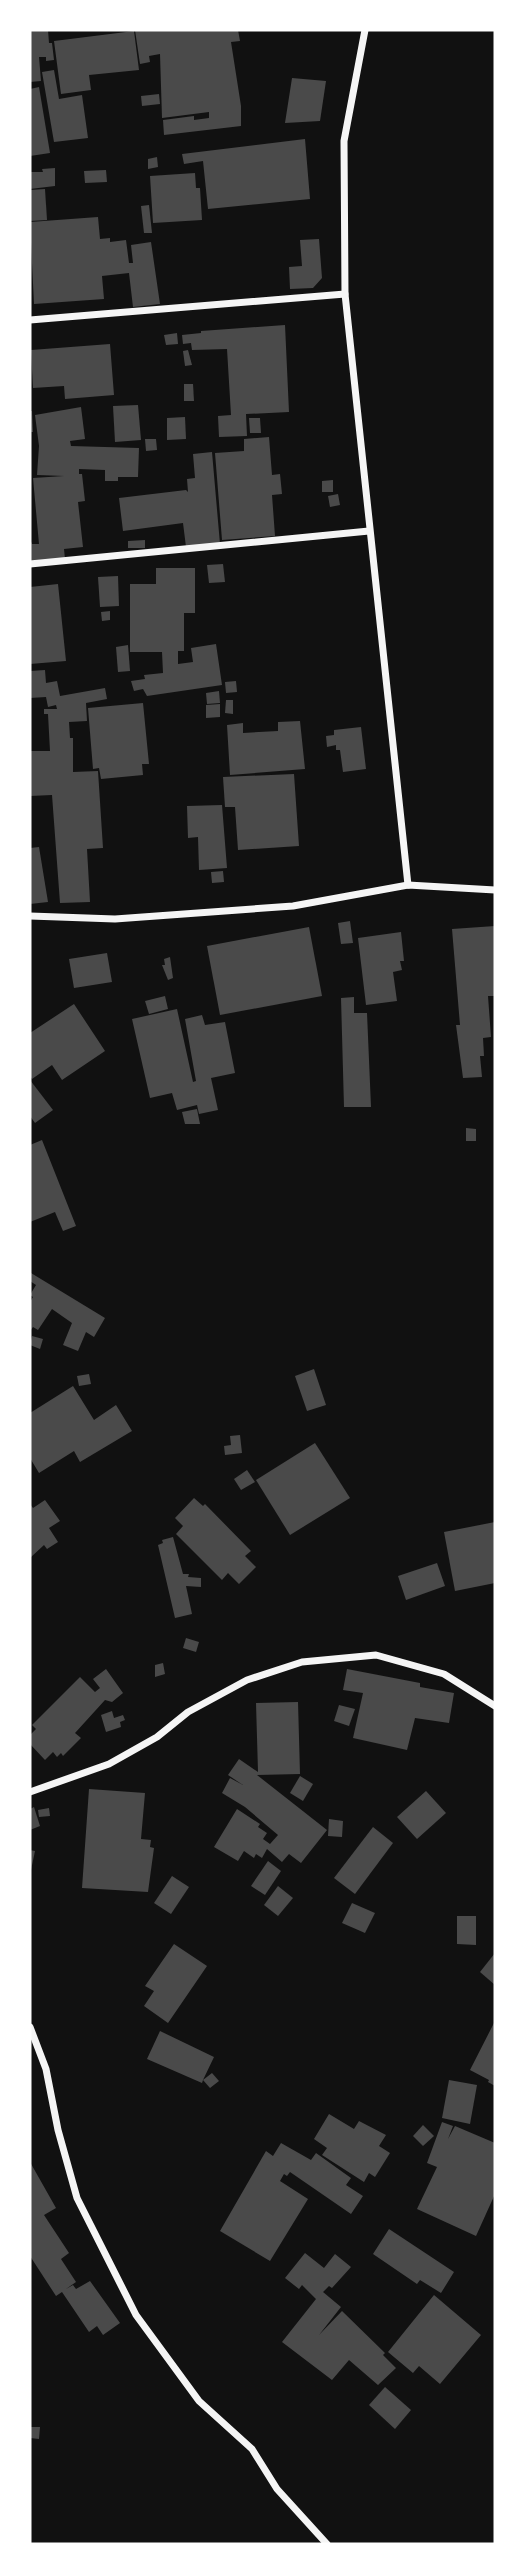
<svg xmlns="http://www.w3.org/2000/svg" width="525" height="2574" font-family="Lato,sans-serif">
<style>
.building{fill:#4a4a4a}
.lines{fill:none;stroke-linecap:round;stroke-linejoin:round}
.minor{stroke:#f5f5f5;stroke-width:7}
</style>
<rect width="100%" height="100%" fill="#111"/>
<g class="building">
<polygon points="30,30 48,30 49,43 52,43 54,60 46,61 46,57 39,57 41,81 30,82"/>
<polygon points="135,30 238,30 240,41 231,42 241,106 241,126 164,135 163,120 194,116 194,120 209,118 209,112 162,118 160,54 149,56 150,62 140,64"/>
<polygon points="134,31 139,70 89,75 91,90 61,94 54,41"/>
<polygon points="54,70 59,99 82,95 88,138 54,142 42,72"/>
<polygon points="292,78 326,81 320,121 285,123"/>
<polygon points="39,87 50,153 30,156 30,89"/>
<polygon points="159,94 160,104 142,106 141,96"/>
<polygon points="305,139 310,199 208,209 203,161 184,164 182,154"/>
<polygon points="157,157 158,167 148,169 148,159"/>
<polygon points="55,168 55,186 30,189 30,172 43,172 42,169"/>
<polygon points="106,170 107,182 85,183 84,171"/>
<polygon points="195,173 196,188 200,188 202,220 153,223 150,176"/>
<polygon points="45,189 47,220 30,221 30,190"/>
<polygon points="149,205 152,233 144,233 141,206"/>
<polygon points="98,217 100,239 110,238 110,242 126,240 129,263 133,263 131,245 151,242 160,304 133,307 129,273 102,276 104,299 34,304 30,222"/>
<polygon points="319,239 322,278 313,288 290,289 289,267 302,266 300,240"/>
<polygon points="285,325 289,412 246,414 247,436 219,437 218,416 231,415 227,349 192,350 191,343 183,344 182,335 201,333 201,331"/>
<polygon points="177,333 178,344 166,345 164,335"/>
<polygon points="110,344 114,395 65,399 64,386 33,388 31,350"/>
<polygon points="188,350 192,365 185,366 183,351"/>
<polygon points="184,384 193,384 194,401 184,401"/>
<polygon points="138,405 141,440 115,442 113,406"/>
<polygon points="81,407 85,439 70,441 71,446 139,448 138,477 118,477 118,481 105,481 105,470 79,469 79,474 82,474 85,501 78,502 83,547 64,549 65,559 30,563 30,539 32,544 39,544 33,478 64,476 37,475 39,446 35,415"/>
<polygon points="30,411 32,411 33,432 30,432"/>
<polygon points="185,417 186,439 167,440 167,418"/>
<polygon points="249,418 260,418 261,433 250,433"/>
<polygon points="269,437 272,475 280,474 282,494 272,495 275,536 222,540 215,453 244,451 244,439"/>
<polygon points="145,439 156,439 157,450 146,451"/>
<polygon points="212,452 220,544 186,547 183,523 123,531 119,498 186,490 188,492 187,479 195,478 193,454"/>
<polygon points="333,480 333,492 322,492 322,481"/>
<polygon points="338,494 340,505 330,507 328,496"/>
<polygon points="145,540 145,548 128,548 128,541"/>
<polygon points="223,564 225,582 209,583 207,565"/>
<polygon points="156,568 195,568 195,613 184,613 184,651 178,651 178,664 193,662 191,648 216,644 222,685 147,696 143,689 134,691 131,681 145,679 144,675 163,673 162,652 130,652 130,584 156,584"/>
<polygon points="118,576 119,606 100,607 98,577"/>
<polygon points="58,584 66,661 30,664 30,587"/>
<polygon points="110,611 110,620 102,621 101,612"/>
<polygon points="128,645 130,671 118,672 116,647"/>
<polygon points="45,670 46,683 57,681 60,696 105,688 107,699 86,703 87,721 69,722 70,738 73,738 73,772 98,771 103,848 87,849 90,902 60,903 52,795 30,796 30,751 50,751 48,714 44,714 44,709 57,709 56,705 48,707 46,697 30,698 30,671"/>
<polygon points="236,681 237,692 226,693 225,682"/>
<polygon points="219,691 220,703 207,704 206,693"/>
<polygon points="226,700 233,700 233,714 225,713"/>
<polygon points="143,703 149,764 142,764 143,775 101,779 99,768 93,769 88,708"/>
<polygon points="220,704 220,717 206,718 206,705"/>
<polygon points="300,721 305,769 230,775 227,725 243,723 243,733 278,731 278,722"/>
<polygon points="361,727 366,769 343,772 340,750 336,750 336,745 327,747 326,736 334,735 334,730"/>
<polygon points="294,774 299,846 238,850 235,807 225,807 223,777"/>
<polygon points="222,805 227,868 199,870 198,837 188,838 187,806"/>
<polygon points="39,847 48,902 30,904 30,848"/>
<polygon points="223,871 224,882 212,883 211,872"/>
<polygon points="350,921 353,943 341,944 338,923"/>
<polygon points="495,926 495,996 488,996 491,1037 483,1038 484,1056 480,1056 482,1077 463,1078 456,1025 460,1025 452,929"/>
<polygon points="309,927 322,996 220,1015 207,946"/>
<polygon points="401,932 404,961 400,961 402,970 393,972 397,1001 366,1005 358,938"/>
<polygon points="107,953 112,982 74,988 69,959"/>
<polygon points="170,957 173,978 168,980 162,965 165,965 164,959"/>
<polygon points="165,996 168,1009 149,1014 145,1001"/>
<polygon points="354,997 354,1013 367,1013 371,1107 344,1107 341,998"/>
<polygon points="74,1004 105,1051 62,1080 52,1065 32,1079 30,1076 30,1033"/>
<polygon points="177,1009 193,1082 196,1081 185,1019 202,1015 205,1025 225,1022 235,1073 211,1078 218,1110 199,1114 197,1105 177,1110 172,1093 150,1098 132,1019"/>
<polygon points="30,1080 53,1110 35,1123 30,1116"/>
<polygon points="197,1109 200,1124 185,1124 182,1112"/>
<polygon points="466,1128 476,1129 476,1141 466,1141"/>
<polygon points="42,1140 76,1226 63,1231 55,1212 30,1222 30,1145"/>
<polygon points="31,1273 105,1318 94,1337 86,1332 78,1351 63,1345 72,1323 52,1309 38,1330 33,1327 30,1331 30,1302 33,1297 30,1295 36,1285 30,1281"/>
<polygon points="32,1336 43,1339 40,1349 30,1345"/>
<polygon points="314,1369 326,1405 307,1411 295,1376"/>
<polygon points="89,1374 91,1384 79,1386 77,1376"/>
<polygon points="73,1386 94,1420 116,1405 132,1431 80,1462 74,1451 39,1473 30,1458 30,1413"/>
<polygon points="240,1435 242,1453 225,1455 224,1446 231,1445 230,1436"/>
<polygon points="315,1443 350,1498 290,1535 256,1480"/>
<polygon points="247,1470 255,1482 241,1490 234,1479"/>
<polygon points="194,1498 203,1506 205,1504 251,1551 245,1556 256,1567 239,1584 228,1573 222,1580 176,1534 183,1526 175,1518"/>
<polygon points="45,1500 60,1521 49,1528 58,1542 47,1549 44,1545 30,1558 30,1504 33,1508"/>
<polygon points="495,1522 495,1583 455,1591 444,1532"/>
<polygon points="173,1537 183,1574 189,1574 188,1577 201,1578 201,1587 186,1586 192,1614 175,1618 158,1545 163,1543 162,1540"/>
<polygon points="437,1563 445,1586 406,1600 398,1576"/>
<polygon points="186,1638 199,1642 196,1652 183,1648"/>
<polygon points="163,1663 165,1674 155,1677 155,1665"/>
<polygon points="106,1669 123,1693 112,1702 105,1700 75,1733 81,1738 63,1756 61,1753 57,1757 53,1752 45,1760 30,1744 30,1735 36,1729 32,1725 80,1677 95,1692 100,1688 93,1679"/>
<polygon points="347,1669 420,1683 420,1687 454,1693 449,1723 415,1718 407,1750 353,1738 363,1693 343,1690"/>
<polygon points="298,1702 300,1774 257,1775 327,1830 301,1863 289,1854 282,1862 267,1849 262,1858 256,1854 254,1858 244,1851 238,1861 214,1847 237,1809 260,1824 258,1827 267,1833 263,1839 270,1844 278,1835 245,1807 222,1793 230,1778 243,1785 228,1775 239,1759 258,1772 256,1703"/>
<polygon points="339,1705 355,1709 349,1726 334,1721"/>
<polygon points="112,1711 114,1718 123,1715 125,1720 120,1722 121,1727 106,1732 101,1715"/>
<polygon points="300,1776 313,1784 303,1801 290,1793"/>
<polygon points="89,1789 145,1793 141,1839 151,1840 150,1847 154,1848 148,1892 82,1888"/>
<polygon points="426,1791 446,1813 417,1839 397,1817"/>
<polygon points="34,1807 40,1826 30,1830 30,1809"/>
<polygon points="49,1808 50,1816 39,1817 38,1810"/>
<polygon points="329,1819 343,1821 342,1837 328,1836"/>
<polygon points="373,1827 393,1843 355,1894 334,1878"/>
<polygon points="30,1850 35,1851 31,1870 30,1869"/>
<polygon points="268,1861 281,1871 265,1895 251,1886"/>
<polygon points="172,1876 189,1887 171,1914 154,1903"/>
<polygon points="278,1886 293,1898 278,1916 264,1905"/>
<polygon points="352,1903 375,1913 365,1933 342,1923"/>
<polygon points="457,1916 476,1916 476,1945 457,1944"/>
<polygon points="174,1944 207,1966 168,2023 144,2006 154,1991 145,1986"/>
<polygon points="495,1953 495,1985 480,1972"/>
<polygon points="495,2021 495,2086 488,2082 489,2080 470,2070"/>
<polygon points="160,2031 214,2057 203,2080 212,2073 219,2081 210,2088 203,2080 202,2083 147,2059"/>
<polygon points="449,2080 477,2085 470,2124 442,2118"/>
<polygon points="329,2114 354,2129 359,2121 386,2135 379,2146 390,2153 375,2177 369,2173 364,2182 322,2155 327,2148 314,2139"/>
<polygon points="442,2122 453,2126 448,2139 455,2126 495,2143 495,2194 476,2236 417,2209 437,2167 427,2163"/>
<polygon points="423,2125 434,2136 423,2146 413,2136"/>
<polygon points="281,2143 311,2160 316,2153 351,2178 346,2185 363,2196 351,2214 290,2172 287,2176 284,2174 280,2181 308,2199 270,2261 220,2231 266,2151 273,2156"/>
<polygon points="30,2162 56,2208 44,2215 69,2253 61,2259 76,2282 66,2289 73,2285 76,2289 90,2281 120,2323 103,2335 97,2326 89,2332 62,2292 56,2296 30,2256"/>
<polygon points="389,2229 454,2272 441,2293 420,2280 417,2284 373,2254"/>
<polygon points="305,2253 324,2268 335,2254 351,2267 332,2288 329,2286 323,2292 341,2307 319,2335 342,2311 385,2353 383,2355 396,2368 378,2385 349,2360 332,2380 282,2342 316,2299 302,2285 299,2289 285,2278"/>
<polygon points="434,2295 481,2335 440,2384 419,2366 413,2373 388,2352"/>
<polygon points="385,2387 411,2410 395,2429 369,2405"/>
<polygon points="30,2427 40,2427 39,2439 30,2438"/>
</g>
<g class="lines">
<g class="minor">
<polyline points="365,30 344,141 345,294 408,885"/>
<polyline points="30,320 345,294"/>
<polyline points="30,564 369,531"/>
<polyline points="30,916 115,919 293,906 408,885 495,890"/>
<polyline points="30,1792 109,1764 157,1737 188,1712 247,1680 302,1662 376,1655 444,1674 495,1706"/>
<polyline points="30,2027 46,2069 58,2130 77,2198 136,2315 199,2401 252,2449 277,2489 327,2544"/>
</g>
</g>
<rect width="525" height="2574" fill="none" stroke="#ffffff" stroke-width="63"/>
</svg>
